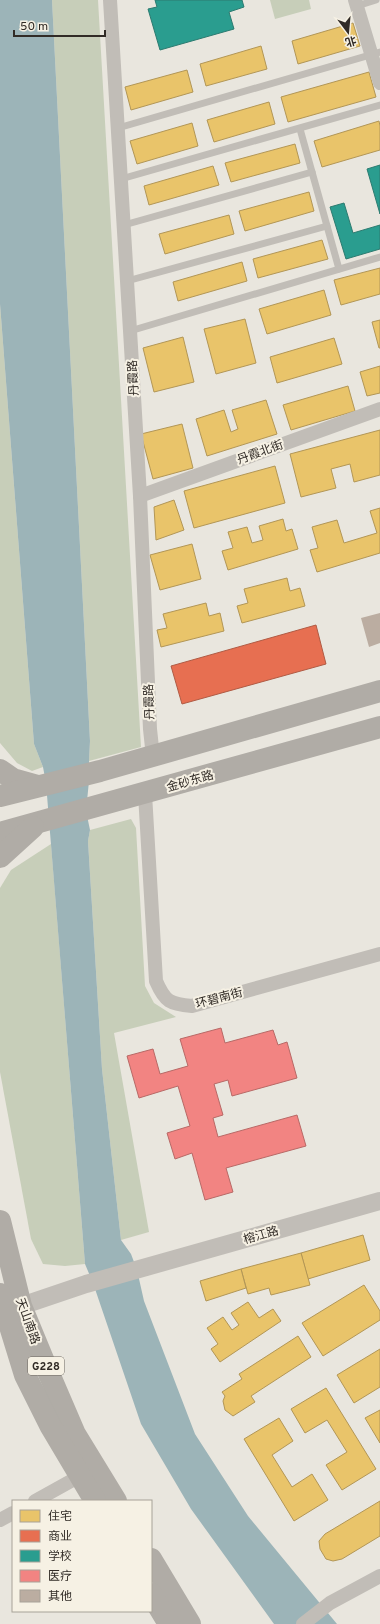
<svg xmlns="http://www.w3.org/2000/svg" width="380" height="1624" font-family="Overpass,'Noto Sans SC',sans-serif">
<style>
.green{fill:#c7ceb9}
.water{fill:#9cb4b8}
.homes{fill:#e9c46a;stroke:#b29656}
.shops{fill:#e76f51;stroke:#b05b44}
.schools{fill:#2a9d8f;stroke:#2c7b70}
.health{fill:#f28482;stroke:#b86966}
.building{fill:#bbada1}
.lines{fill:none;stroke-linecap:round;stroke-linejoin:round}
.service{stroke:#c1bdb7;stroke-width:7}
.minor{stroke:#c1bdb7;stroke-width:14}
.tertiary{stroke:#c1bdb7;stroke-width:18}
.primary{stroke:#b0aca6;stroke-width:22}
.labels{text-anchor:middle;stroke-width:4;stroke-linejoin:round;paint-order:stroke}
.shield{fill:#f6f1e4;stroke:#6c665f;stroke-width:1}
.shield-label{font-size:11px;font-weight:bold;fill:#312b26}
.street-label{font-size:12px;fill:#312b26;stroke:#f6f1e4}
</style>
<rect width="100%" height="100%" fill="#e9e6de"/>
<g class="green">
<polygon points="52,0 98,0 141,747 89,761 90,741"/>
<polygon points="270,0 309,0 311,9 275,19"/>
<polygon points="0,304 34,744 43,767 32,771 17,763 0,743"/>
<polygon points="131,819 136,828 145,986 154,1003 176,1017 114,1033 149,1232 121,1240 102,1069 88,841 90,830"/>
<polygon points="51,844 85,1264 65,1266 43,1264 31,1239 0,1072 0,888 11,870"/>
</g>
<polygon class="water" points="0,0 52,0 90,741 89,761 90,771 86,811 90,830 88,841 102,1069 121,1240 131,1254 137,1270 144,1301 195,1434 248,1516 337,1624 274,1624 191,1509 141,1424 93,1283 85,1264 46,783 43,767 34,744 0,304"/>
<g class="homes">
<polygon points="353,23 360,46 298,64 292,41"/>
<polygon points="261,46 267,69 206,86 200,64"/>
<polygon points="187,70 193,92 131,110 125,87"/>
<polygon points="369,72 376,97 288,122 281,97"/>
<polygon points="269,102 275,124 214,142 207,120"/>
<polygon points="379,121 380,126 380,150 322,167 314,141"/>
<polygon points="192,123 198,146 137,164 130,141"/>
<polygon points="295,144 300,163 231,182 225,163"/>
<polygon points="213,166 219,185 149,205 144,186"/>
<polygon points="309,192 314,211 245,231 239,211"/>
<polygon points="229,215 234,234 165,254 159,234"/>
<polygon points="322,240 328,259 258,278 253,259"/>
<polygon points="242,262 247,281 178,301 173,282"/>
<polygon points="380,268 380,294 341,305 334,280"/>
<polygon points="324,290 331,315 267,334 259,309"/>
<polygon points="245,319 256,363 216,374 204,329"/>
<polygon points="380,320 380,348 379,348 372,322"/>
<polygon points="183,337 194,382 154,392 143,348"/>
<polygon points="334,338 342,364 277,383 270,357"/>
<polygon points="380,366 380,393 367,396 360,372"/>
<polygon points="348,386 355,411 291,430 283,405"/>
<polygon points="266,400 277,434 207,456 196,419 224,410 231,432 238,429 232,410"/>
<polygon points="182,424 193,468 153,479 141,434"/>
<polygon points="380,430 380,475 354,482 350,464 331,469 336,488 301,497 290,454"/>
<polygon points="275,466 285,503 194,528 184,491"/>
<polygon points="174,500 184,530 156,540 154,507"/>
<polygon points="380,508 380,553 317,572 310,550 318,548 312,527 337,520 344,543 377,533 370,511"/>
<polygon points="283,519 286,531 292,529 298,549 228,570 222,551 233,548 228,532 247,527 252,543 263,540 259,526"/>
<polygon points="192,544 201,579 160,590 150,555"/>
<polygon points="287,578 290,591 300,588 305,606 242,623 237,606 248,603 244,589"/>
<polygon points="206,603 209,616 220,613 224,631 161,647 157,630 167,628 163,614"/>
<polygon points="363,1235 370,1260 308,1279 301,1253"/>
<polygon points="301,1253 310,1285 271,1295 269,1288 248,1294 241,1269"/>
<polygon points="241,1269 246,1288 206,1301 200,1281"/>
<polygon points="364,1285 380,1311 380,1320 323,1356 302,1323"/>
<polygon points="248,1302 259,1318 273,1309 281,1321 220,1362 211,1349 218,1344 207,1328 223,1317 232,1330 239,1325 231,1313"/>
<polygon points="298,1336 311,1357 251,1396 255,1402 233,1416 225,1410 223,1401 225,1396 222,1392 242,1379 239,1374"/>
<polygon points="380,1349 380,1387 354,1403 337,1375"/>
<polygon points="326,1388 376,1469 342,1490 326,1465 347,1452 327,1420 305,1433 291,1409"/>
<polygon points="380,1410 380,1443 365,1418"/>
<polygon points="279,1418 293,1441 272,1455 292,1487 312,1474 328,1500 294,1521 244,1439"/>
<polygon points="380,1501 380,1536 342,1559 333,1561 326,1559 320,1549 319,1541 325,1534"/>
</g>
<polygon class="shops" points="316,625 326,664 182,704 171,666"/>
<g class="schools">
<polygon points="155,0 242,0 244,7 229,12 234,29 160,50 148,9 157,7"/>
<polygon points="380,165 380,214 367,169"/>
<polygon points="344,203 353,233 380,225 380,249 346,259 330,207"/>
</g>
<polygon class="health" points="221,1028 225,1043 273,1030 278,1045 287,1042 297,1078 232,1096 228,1080 214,1084 223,1115 213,1118 218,1137 297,1115 306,1146 226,1168 233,1192 205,1200 192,1153 175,1159 167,1133 190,1126 178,1086 139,1098 127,1056 153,1049 160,1074 188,1066 180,1039"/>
<polygon class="building" points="380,613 380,643 369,647 361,618"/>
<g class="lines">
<g class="service">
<polyline points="357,6 376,0"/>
<polyline points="118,128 380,52"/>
<polyline points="300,129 339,269"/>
<polyline points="121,179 380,105"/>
<polyline points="124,225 312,172"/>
<polyline points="127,281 327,226"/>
<polyline points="130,331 380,257"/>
</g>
<g class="minor">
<polyline points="110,0 140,496 150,729 153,757"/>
<polyline points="355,0 380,83"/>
<polyline points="140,496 380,409"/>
<path d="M145 794 156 981C165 1002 170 1004 192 1006L380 954"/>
<polyline points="35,1501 80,1476"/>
<polyline points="0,1520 13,1513"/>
<polyline points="303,1624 330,1603 380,1576"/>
</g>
<polyline class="tertiary" points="21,1306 86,1284 380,1201"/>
<g class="primary">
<polyline points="0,770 13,779 38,786"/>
<polyline points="0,796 100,771 380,691"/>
<polyline points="0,833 380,727"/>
<polyline points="0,857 33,827"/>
<polyline points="0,1221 21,1306 47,1369 75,1434 116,1501"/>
<polyline points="0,1294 25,1375 51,1427 95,1501"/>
<polyline points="151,1559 190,1624"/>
<polyline points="151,1594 169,1624"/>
</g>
</g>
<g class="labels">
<rect class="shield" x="28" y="1357" width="36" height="18" rx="3"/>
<g class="shield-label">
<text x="46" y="1370">G228</text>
</g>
<g class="street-label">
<text transform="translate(133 378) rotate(-93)" y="4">丹霞路</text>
<text transform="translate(260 452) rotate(-20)" y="4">丹霞北街</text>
<text transform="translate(149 702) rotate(-92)" y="4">丹霞路</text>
<text transform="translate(190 781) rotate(-16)" y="4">金砂东路</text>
<text transform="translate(219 998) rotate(-15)" y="4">环碧南街</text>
<text transform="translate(261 1235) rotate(-16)" y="4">榕江路</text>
<text transform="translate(28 1321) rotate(70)" y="4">天山南路</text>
</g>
</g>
<rect x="12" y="1500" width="140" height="112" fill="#f6f1e4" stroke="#a7a298"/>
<rect x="20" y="1510" width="20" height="12" fill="#e9c46a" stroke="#a7a298"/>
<text x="48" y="1520" font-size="12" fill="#312b26">住宅</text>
<rect x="20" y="1530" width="20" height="12" fill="#e76f51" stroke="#a7a298"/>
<text x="48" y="1540" font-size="12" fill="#312b26">商业</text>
<rect x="20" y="1550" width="20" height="12" fill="#2a9d8f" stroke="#a7a298"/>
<text x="48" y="1560" font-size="12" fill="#312b26">学校</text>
<rect x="20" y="1570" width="20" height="12" fill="#f28482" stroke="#a7a298"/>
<text x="48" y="1580" font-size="12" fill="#312b26">医疗</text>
<rect x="20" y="1590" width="20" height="12" fill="#bbada1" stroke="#a7a298"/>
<text x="48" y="1600" font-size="12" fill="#312b26">其他</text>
<g transform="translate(348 32) rotate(164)" stroke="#f6f1e4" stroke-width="3" paint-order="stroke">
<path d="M0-3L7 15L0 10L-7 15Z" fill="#312b26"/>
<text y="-6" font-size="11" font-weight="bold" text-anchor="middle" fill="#312b26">北</text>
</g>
<path d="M14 30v6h91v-6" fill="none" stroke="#312b26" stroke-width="2"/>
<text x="20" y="30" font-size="12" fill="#312b26" stroke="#f6f1e4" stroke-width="3" paint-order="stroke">50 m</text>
</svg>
